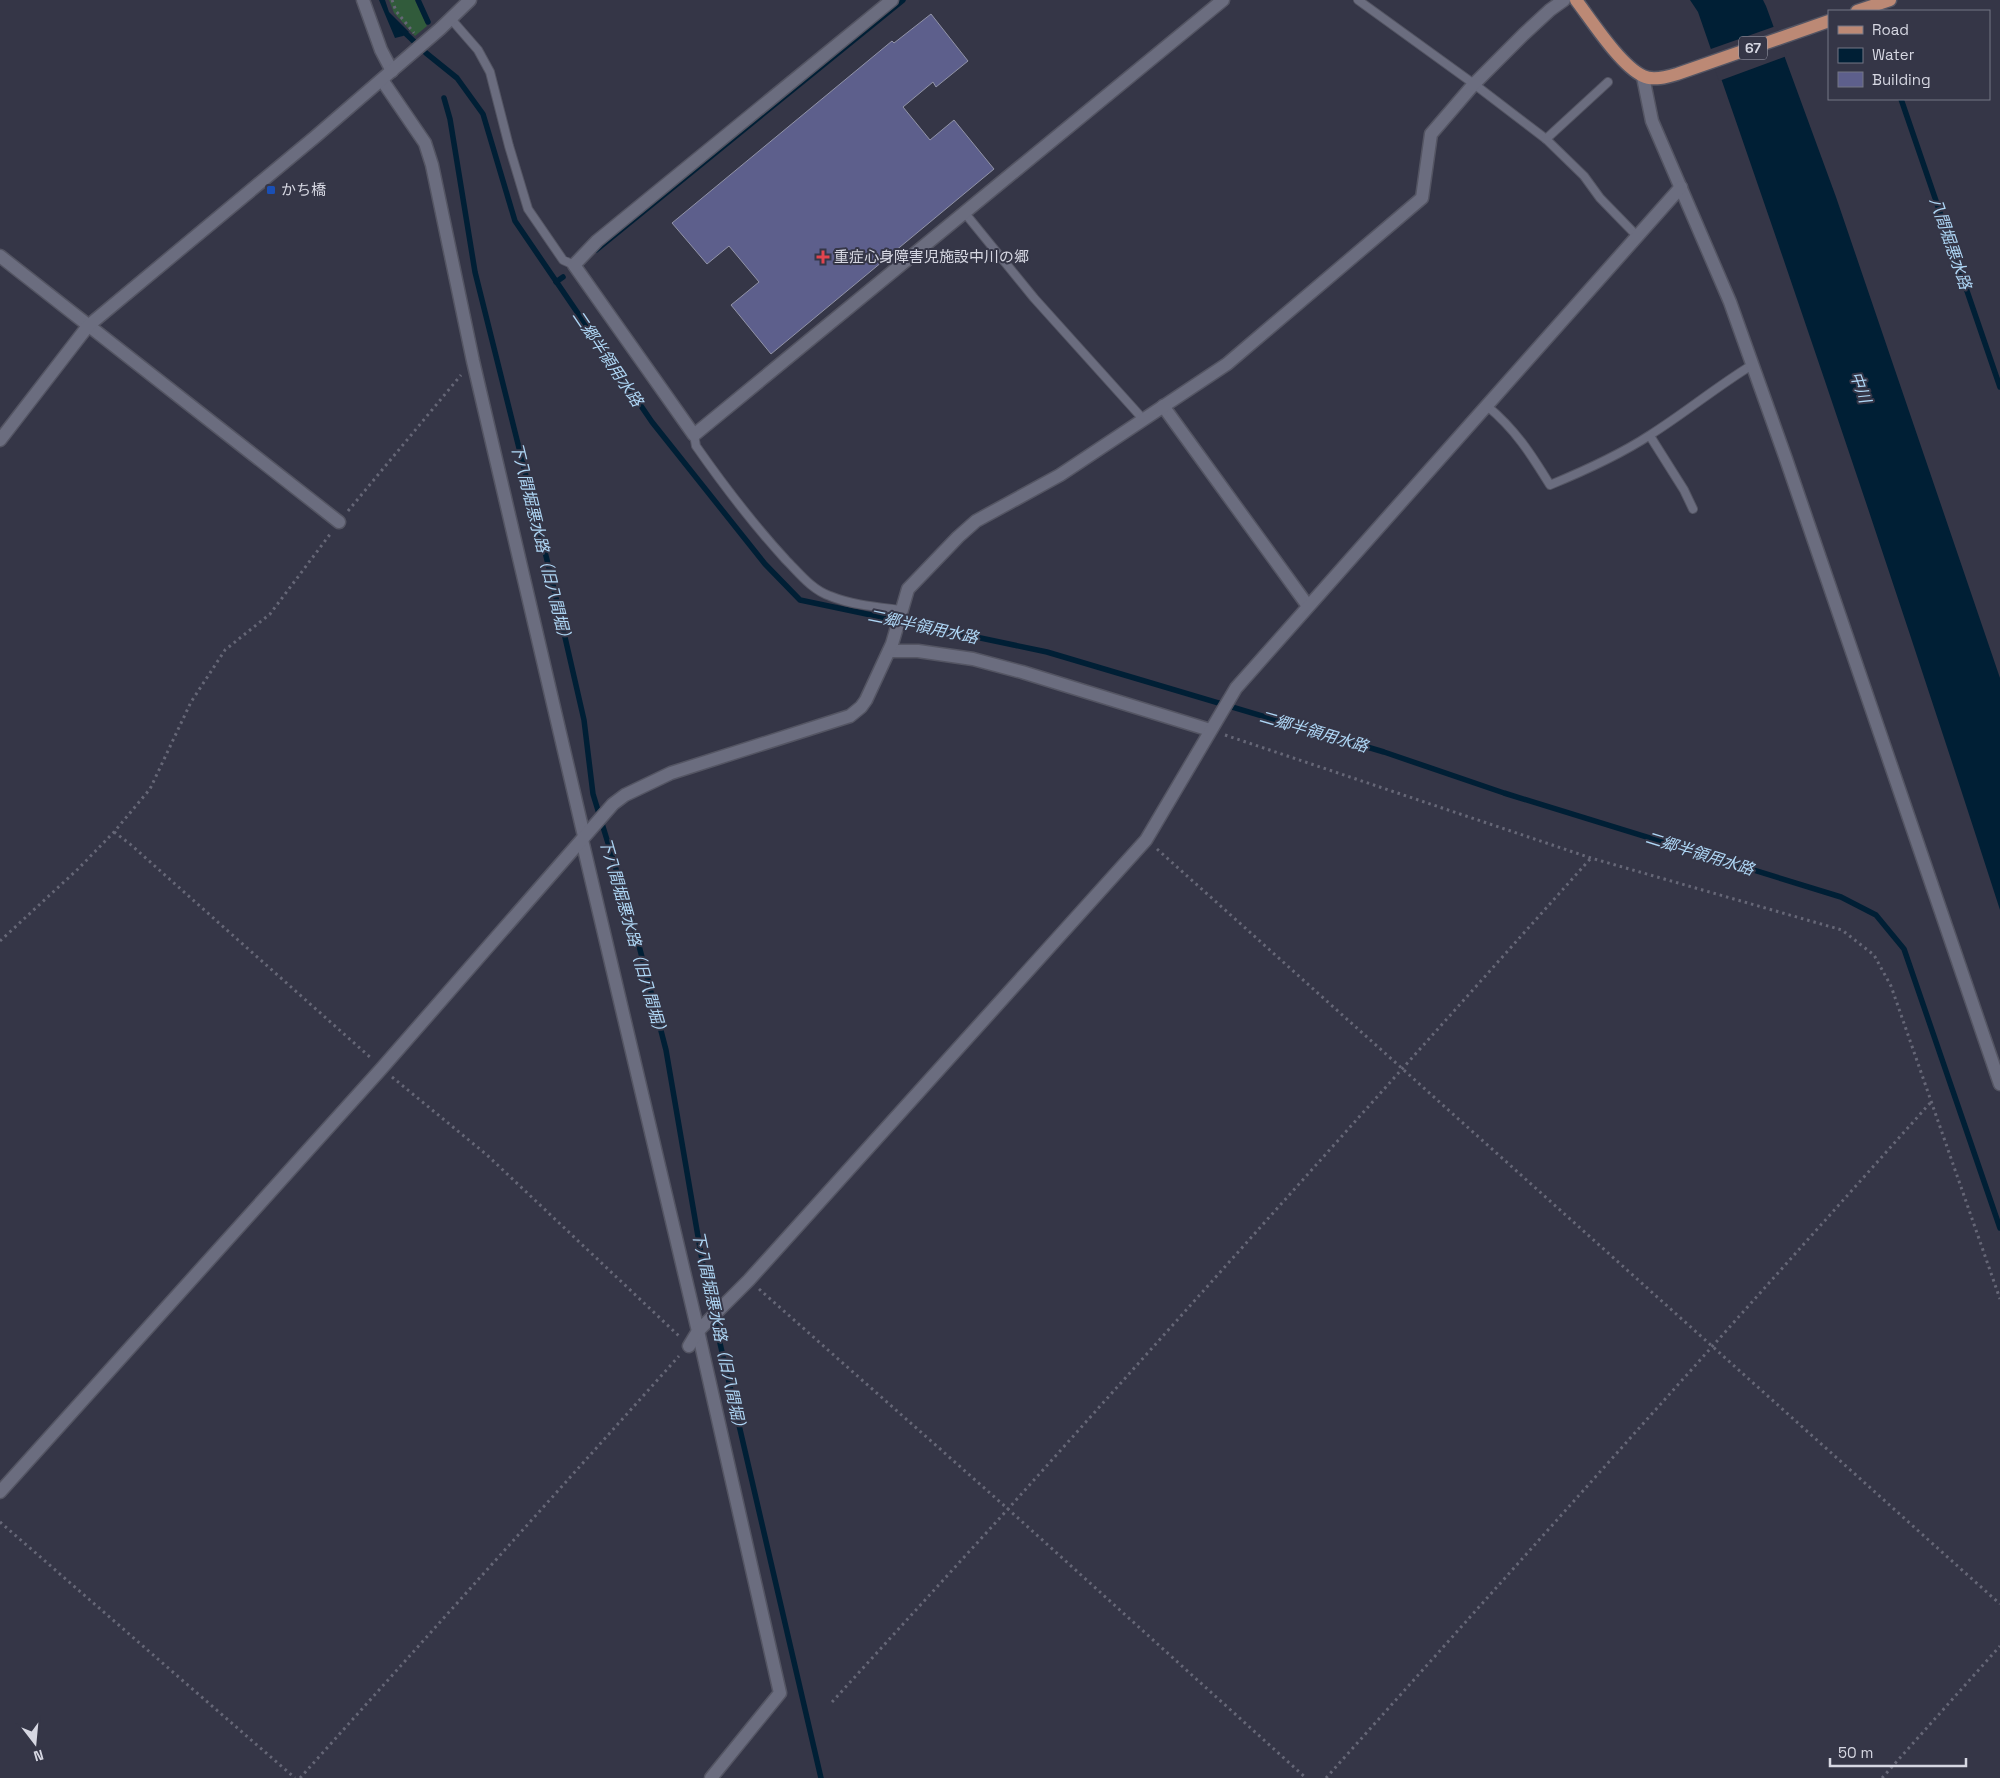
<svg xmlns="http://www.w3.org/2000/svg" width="2000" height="1778" font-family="'Space Grotesk','Noto Sans JP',sans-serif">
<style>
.green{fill:#315b3b}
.water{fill:#001f35}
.pier{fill:#353647}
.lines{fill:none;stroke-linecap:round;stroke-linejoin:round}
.stream{stroke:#001f35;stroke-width:5.5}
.building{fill:#5d5f8c;stroke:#9294a8}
.lane-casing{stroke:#545563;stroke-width:10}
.street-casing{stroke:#545563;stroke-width:15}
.secondary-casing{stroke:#545563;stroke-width:15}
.primary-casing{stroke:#545563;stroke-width:15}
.path{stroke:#666777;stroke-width:3;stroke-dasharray:2.5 4;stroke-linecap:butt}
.lane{stroke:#6b6d7f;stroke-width:8}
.street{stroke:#6b6d7f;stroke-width:12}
.secondary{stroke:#6b6d7f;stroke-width:12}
.primary{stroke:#bc8975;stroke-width:12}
.transit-dot{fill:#1a4fb4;stroke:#353647;stroke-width:2}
.health-dot{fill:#e0444e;stroke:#353647;stroke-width:2}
.labels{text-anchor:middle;stroke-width:4;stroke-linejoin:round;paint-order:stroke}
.shield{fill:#353647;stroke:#a6a7b4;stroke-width:1}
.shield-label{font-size:14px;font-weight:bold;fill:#d6d7e2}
.poi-label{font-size:15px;fill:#d6d7e2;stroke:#353647;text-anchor:start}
.water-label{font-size:16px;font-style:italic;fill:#aed6f5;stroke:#353647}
</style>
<rect width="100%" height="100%" fill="#353647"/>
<polygon class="green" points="389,0 415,0 427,26 415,36 394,13"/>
<g class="water">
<polygon points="379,0 385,0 389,12 409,32 403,36 395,38"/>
<path d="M1690 0H1763L1766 6 1836 197 2000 678V910C1903 609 1802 310 1698 12Z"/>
</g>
<polygon class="pier" points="1776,26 1787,56 1719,81 1708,50"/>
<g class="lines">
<g class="stream">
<polyline points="418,0 428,22"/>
<polyline points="402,30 426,53 457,78 483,114 515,221 652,422 765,564 800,600 1047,652 1384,752 1504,793 1841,897 1876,915 1904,949 2000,1228"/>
<polyline points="444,98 450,119 475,272 550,572 584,720 593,794 637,938 666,1050 706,1283 821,1778"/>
<polyline points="1901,99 2000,387"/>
<polyline points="596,250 903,0"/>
<polyline points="556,282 563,277"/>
</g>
</g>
<polygon class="building" points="931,14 968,61 936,87 933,82 903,107 930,140 954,120 994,169 771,354 731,305 759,282 729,246 707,264 672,223 892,41 894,43"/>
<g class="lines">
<defs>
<g id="lane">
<polyline points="1358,0 1474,84 1546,139 1584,176 1600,198 1638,237"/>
<polyline points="451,19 478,50 490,72 509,146 528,209 563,260 574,265"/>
<polyline points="1546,139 1608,82"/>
<polyline points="964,212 1034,298 1143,419"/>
<path d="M1487 406C1515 429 1531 454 1550 485 1584 471 1618 456 1650 435 1685 413 1716 387 1752 365"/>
<path d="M694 435 696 446C724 486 753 524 786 560 799 573 812 590 830 596 852 605 877 607 901 610"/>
<polyline points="1650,436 1684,490 1693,509"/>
</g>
<g id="street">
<polyline points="892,0 597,241 574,265 694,435 1223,0"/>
<polyline points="1643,77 1652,121 1730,302 1786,459 2000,1084"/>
<polyline points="382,80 425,143 432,165 473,361 584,836"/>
<polyline points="0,256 339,522"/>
<polyline points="1163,406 1308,606"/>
<polyline points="889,651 918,651 973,659 1022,672 1210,730"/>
<polyline points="582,840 698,1331 780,1693 711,1778"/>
<polyline points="689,1346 698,1331 749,1280 1146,840 1236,688 1681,187"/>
<polyline points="0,1492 382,1068 613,804 625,795 671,773 850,716 861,707 866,700 892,644 908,589 958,537 976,521 1060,475 1227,364 1422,198 1431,134 1474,84 1524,34 1550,10 1564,0"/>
</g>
<g id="secondary">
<polyline points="363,0 381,50 392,71"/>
<polyline points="0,440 88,326 315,137 440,29 470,0"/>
</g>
<g id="primary">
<path d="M1576 0C1592 21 1620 65 1643 76 1653 81 1667 77 1677 74L1829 21"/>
<polyline points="1857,11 1890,0"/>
</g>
</defs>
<use href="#lane" class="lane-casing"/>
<use href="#street" class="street-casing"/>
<use href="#secondary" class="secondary-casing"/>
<use href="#primary" class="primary-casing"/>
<g class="path">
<polyline points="392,0 396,11 414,33"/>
<polyline points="348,511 461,375"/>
<polyline points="1225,735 1591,858 1842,930 1874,955 1891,986 2000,1299"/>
<polyline points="114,832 130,844 371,1058"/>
<polyline points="1157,849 2000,1604"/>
<polyline points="0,941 78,869 114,832 150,789 191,702 225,650 270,614 331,533"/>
<polyline points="392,1077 487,1155 679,1336"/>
<polyline points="759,1289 1008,1509 1306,1778"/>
<polyline points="0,1522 295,1778"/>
<polyline points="832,1702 1008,1509 1591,858"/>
<polyline points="300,1778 679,1356"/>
<polyline points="1326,1778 1931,1102"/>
<polyline points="1882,1778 2000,1646"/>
</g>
<use href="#lane" class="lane"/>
<use href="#street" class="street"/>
<use href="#secondary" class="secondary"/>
<use href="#primary" class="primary"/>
</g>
<rect class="transit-dot" x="266" y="185" width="10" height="10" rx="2.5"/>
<path class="health-dot" d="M820.5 249.5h5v5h5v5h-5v5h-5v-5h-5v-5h5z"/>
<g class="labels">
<rect class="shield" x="1739" y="36.5" width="28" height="23" rx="4"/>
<g class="shield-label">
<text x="1753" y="53">67</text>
</g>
<g class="poi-label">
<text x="281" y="195">かち橋</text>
<text x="834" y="262">重症心身障害児施設中川の郷</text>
</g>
<g class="water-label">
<text transform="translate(1951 243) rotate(71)" y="6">八間堀悪水路</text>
<text transform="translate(608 358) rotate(56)" y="6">二郷半領用水路</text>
<text transform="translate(1861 387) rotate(70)" y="6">中川</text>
<text transform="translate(542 544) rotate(76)" y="6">下八間堀悪水路（旧八間堀）</text>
<text transform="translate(923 626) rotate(12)" y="6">二郷半領用水路</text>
<text transform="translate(1314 731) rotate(16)" y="6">二郷半領用水路</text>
<text transform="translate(1700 853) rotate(17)" y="6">二郷半領用水路</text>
<text transform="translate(634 938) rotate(74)" y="6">下八間堀悪水路（旧八間堀）</text>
<text transform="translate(720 1333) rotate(78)" y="6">下八間堀悪水路（旧八間堀）</text>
</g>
</g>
<rect x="1828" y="10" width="162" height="90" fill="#353647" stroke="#757685"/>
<rect x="1838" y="26" width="25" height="8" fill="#bc8975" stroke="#757685"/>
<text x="1872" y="35" font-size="15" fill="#d6d7e2">Road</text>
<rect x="1838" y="48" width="25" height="15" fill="#001f35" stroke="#757685"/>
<text x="1872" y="60" font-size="15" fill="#d6d7e2">Water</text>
<rect x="1838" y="72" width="25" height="15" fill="#5d5f8c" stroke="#757685"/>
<text x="1872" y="85" font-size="15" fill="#d6d7e2">Building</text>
<g transform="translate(35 1743) rotate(164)" stroke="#353647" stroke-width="4" paint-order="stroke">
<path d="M0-4L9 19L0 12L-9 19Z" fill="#d6d7e2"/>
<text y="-8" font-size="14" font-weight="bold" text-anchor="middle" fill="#d6d7e2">N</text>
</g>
<path d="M1830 1758v8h136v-8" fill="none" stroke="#d6d7e2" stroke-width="2.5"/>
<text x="1838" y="1758" font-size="15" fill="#d6d7e2" stroke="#353647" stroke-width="4" paint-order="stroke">50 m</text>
</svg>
